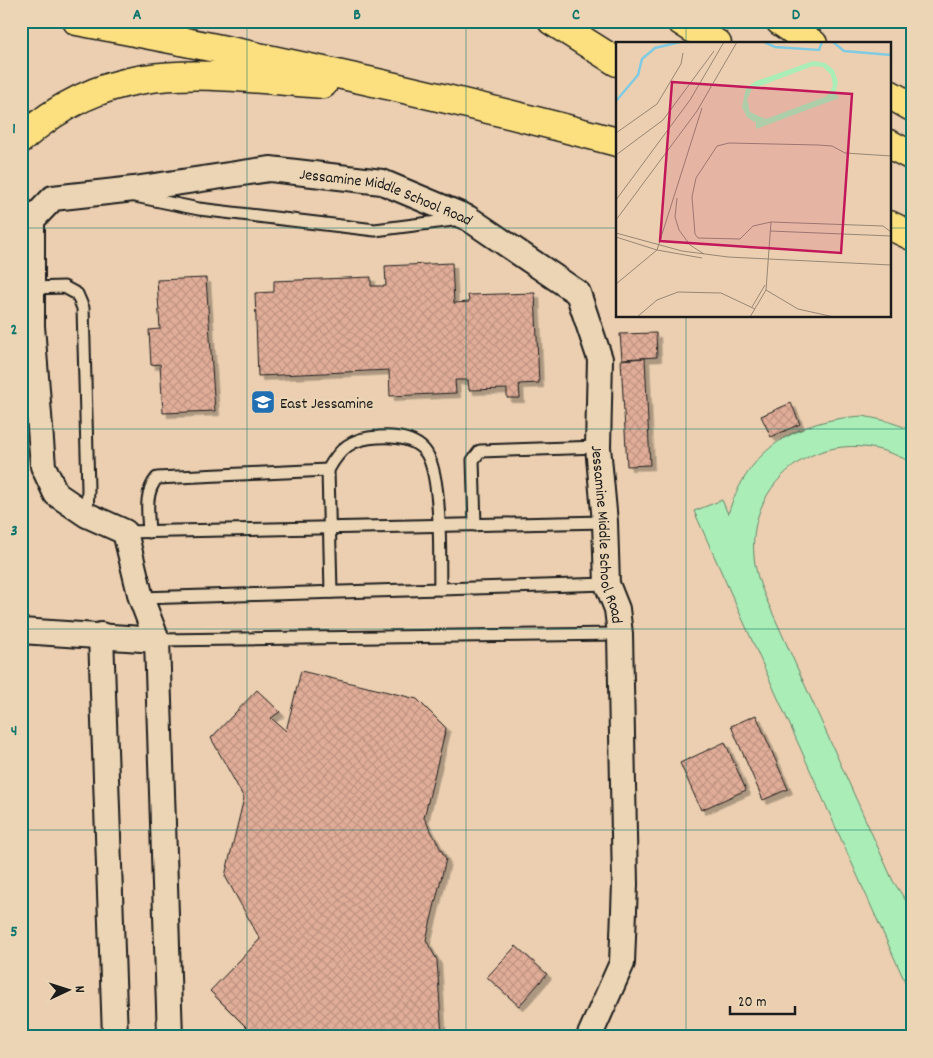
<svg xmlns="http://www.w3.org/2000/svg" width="933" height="1058" font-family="Dekko,sans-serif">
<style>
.pitch{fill:#abedb7;stroke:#64846a}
.building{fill:url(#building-cross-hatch);stroke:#1c1c1c;filter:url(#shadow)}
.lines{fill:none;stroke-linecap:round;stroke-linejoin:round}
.service-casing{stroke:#1c1c1c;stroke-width:15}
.minor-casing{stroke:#1c1c1c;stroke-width:28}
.trunk-casing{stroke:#1c1c1c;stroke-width:31}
.service{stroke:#ebd5b4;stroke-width:11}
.minor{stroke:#ebd5b4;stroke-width:24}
.trunk{stroke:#fce080;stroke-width:28}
.grid{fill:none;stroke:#0f766e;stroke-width:1;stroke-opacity:0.55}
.labels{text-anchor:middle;stroke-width:4;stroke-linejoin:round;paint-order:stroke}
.street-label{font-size:16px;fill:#1c1c1c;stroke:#ebd5b4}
.poi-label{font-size:16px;fill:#1c1c1c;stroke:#ebd5b4;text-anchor:start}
.inset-river{fill:none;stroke:#81cbe2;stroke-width:2.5}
.inset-road{fill:none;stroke:#988775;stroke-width:1}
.view{fill:#c2185b;fill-opacity:0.15;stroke:#c2185b;stroke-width:2.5}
.inset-edge{fill:none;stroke:#1c1c1c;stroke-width:2.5}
.neatline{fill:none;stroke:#0f766e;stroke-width:2}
.grid-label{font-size:16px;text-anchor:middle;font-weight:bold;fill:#0f766e}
</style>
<defs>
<pattern id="building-cross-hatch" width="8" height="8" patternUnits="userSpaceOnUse" patternTransform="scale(1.25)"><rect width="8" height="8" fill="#e0ad98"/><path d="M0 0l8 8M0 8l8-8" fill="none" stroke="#c09482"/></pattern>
<filter id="shadow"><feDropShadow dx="4.5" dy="4.5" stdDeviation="0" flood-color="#0004"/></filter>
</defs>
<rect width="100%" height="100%" fill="#ebcfb0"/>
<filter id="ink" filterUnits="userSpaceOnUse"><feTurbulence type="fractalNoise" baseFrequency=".02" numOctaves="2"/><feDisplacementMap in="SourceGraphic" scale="10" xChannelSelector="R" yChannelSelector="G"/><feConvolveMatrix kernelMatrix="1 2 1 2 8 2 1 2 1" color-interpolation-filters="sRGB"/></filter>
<g filter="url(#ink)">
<path class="pitch" d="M863 416 887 421 912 430V463C818 409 721 496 764 594L893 881 912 910V982L906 984 694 511 722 500 728 514C749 448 796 420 863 416Z"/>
<g class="building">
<polygon points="452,263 454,303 469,302 468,295 535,293 539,383 519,384 520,398 507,398 507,389 469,390 468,380 455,380 456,393 390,396 389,370 258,376 255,293 274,292 274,281 371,277 371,286 386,286 385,266"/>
<polygon points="206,278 215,411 163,413 160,364 151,365 149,330 160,329 157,280"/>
<polygon points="656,333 657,357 622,359 620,334"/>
<polygon points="645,358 650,465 627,466 621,360"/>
<polygon points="791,403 800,424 771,437 761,416"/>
<polygon points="301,671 417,699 446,728 424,818 446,859 426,940 437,960 442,1037 223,1037 254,1035 210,991 260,939 225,876 244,798 211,738 257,690 280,712 271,718 286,731"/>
<polygon points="756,715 788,789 763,800 731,726"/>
<polygon points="725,742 746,790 701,810 680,763"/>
<polygon points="516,946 547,974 519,1006 487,977"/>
</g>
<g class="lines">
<defs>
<g id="service">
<polyline points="135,196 199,209 375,230 461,219"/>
<polyline points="32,288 64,287 77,294 83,308 88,489 87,514"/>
<polyline points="475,525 473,460 480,451 598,447"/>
<polyline points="125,532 605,522"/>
<path d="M149 532C148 513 144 493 157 478L328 470"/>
<path d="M331 592 328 470C340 448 352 438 378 437 394 436 413 438 424 450 443 471 439 559 440 589"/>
<polyline points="141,598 607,584"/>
<polyline points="157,640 620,634"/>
</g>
<g id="minor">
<path id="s1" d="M21 631 157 640 141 598 125 532 87 515 56 494 43 466 32 326V220L53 198 134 189 270 169 382 182 468 218 578 293 600 359 598 447 605 522 607 584 617 609 620 634 625 884 622 963 589 1037"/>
<polyline points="101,635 115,1037"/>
<polyline points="157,640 170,1037"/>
</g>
<g id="trunk">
<path d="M77 21C259 55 438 94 617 142"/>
<polyline points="552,21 617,62"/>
<polyline points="681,21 717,44"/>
<polyline points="780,21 813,44"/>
<polyline points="889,94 912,107"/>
<path d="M21 139C116 54 207 76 323 84"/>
<polyline points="889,144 912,156"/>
<polyline points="889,225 912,236"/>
</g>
</defs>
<use href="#service" class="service-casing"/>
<use href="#minor" class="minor-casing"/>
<use href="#trunk" class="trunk-casing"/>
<use href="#service" class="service"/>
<use href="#minor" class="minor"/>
<use href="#trunk" class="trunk"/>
</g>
</g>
<path class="grid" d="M247 21V1037M466 21V1037M686 21V44M21 228H617M889 228H912M686 316V1037M21 429H912M21 629H912M21 830H912"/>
<defs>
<symbol id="school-square" viewBox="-11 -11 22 22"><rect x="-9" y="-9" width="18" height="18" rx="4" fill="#1f6fb2" stroke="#ebd5b4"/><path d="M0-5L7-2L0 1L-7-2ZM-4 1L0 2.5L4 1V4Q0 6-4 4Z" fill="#fff"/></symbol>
</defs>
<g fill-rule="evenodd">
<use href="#school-square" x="249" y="388" width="28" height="28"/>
</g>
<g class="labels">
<g class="street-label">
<text dy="6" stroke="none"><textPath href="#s1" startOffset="975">Jessamine Middle School Road</textPath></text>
<text dy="6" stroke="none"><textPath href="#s1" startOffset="1440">Jessamine Middle School Road</textPath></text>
</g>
<g class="poi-label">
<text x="280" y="408">East Jessamine</text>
</g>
</g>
<g transform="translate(616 42)">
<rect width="275" height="275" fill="#ebcfb0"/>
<path d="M197 19 209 21 218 28 222 40 219 51 223 56 140 87V81L131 75 126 65 130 46 140 39ZM197 24 207 25 215 33 217 44 211 54 150 77 134 70 131 57 136 47Z" fill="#abedb7" fill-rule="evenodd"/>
<path class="inset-river" d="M148 0 159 5 203 8 206 0M217 0 228 9 275 13M0 59 22 33 26 17 39 6 64 0"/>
<path class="inset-road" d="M0 91 41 62 65 22 67 11M0 113 47 78 98 9M61 156 59 175 63 188 74 203 88 212M0 158 74 58 108 0M0 178 81 69 121 0M155 180 267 184 275 190M154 189 275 194M0 191 66 209 112 215 275 223M0 195 41 208 86 216M0 242 41 208 86 66M136 265 149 243M21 275 41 258 62 250 105 251 139 267M134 275 150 248M218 275 182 267 150 248 155 180 137 184 124 197 82 196 79 192 76 155 80 136 101 104 113 101 202 103 216 104 229 111 275 114"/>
<path class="view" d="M56 40 236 52 225 211 44 199Z"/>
<rect width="275" height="275" class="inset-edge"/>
</g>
<rect width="933" height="1058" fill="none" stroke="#ebd5b4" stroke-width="55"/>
<g transform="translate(68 990) rotate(86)" stroke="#ebd5b4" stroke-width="4" paint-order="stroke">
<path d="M0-4L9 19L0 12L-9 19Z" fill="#1c1c1c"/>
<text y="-8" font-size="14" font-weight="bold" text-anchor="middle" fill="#1c1c1c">N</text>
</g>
<path d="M730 1006v8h65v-8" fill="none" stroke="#1c1c1c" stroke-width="2.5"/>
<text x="738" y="1006" font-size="15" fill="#1c1c1c" stroke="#ebd5b4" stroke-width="4" paint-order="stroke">20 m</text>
<rect x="28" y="28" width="878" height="1002" class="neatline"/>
<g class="grid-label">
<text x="137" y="19">A</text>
<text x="357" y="19">B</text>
<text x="576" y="19">C</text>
<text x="796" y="19">D</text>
<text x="14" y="133">1</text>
<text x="14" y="334">2</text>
<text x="14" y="535">3</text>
<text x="14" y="735">4</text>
<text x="14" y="936">5</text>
</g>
</svg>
